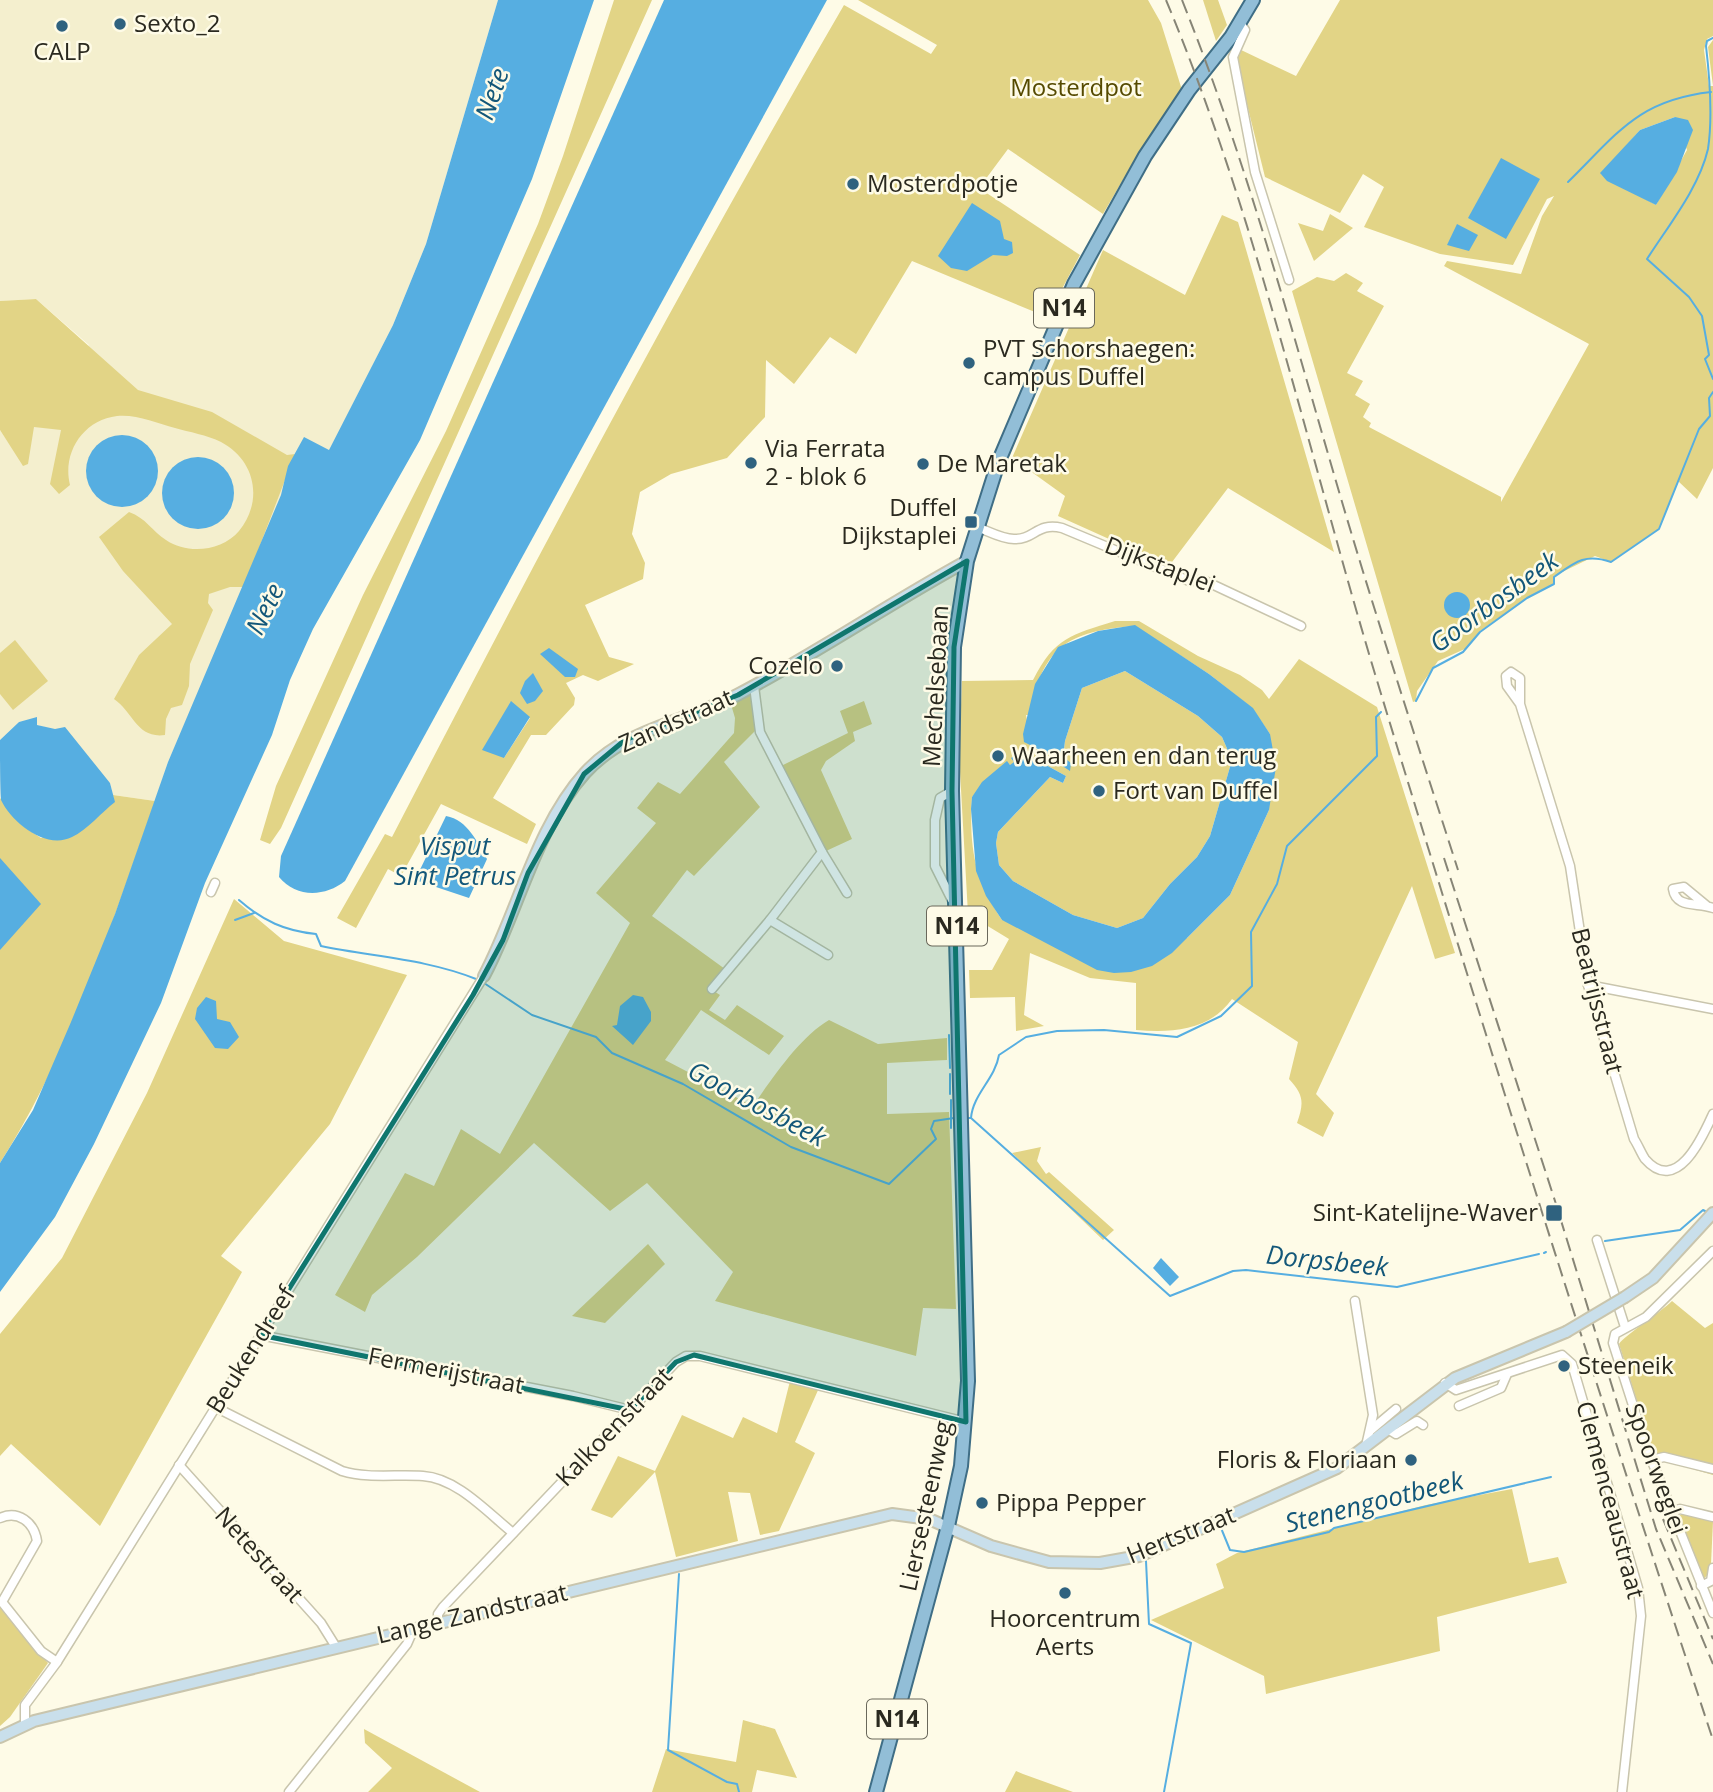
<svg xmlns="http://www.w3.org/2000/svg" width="1713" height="1792" font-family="'Open Sans',sans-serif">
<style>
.built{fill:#f4efce}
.green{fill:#e2d486;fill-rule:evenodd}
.water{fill:#56aee1}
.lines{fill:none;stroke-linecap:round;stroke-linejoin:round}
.stream{stroke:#56aee1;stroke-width:2}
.street-casing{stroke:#c9c5ad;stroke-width:11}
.secondary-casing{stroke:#c9c5ad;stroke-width:14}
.primary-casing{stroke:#3f6e86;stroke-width:16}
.street{stroke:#fff;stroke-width:8}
.secondary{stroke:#c9dfeb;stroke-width:10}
.primary{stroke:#92bed7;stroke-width:12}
.rail{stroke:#878576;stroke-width:2;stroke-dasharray:14 7;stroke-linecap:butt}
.secondary-bridge-casing{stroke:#c9c5ad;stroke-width:14;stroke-linecap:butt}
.secondary-bridge{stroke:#c9dfeb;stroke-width:10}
.marked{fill:#0f766e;fill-opacity:0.2;stroke:#0f766e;stroke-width:5;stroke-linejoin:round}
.poi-dot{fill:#2f627f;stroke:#fefbe7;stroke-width:2.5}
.labels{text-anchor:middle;stroke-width:5;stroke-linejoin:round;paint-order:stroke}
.shield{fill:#fefbe7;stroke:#6a685b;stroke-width:2}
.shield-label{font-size:23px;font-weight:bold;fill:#2a291f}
.poi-label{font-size:24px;fill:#2a291f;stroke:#fefbe7;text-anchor:start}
.park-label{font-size:24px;fill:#554a00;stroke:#fefbe7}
.street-label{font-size:24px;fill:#2a291f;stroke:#fefbe7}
.water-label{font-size:26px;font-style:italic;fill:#135779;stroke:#fefbe7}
</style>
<rect width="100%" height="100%" fill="#fefbe7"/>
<polygon class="built" points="0,0 498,0 426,244 393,325 329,451 256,560 168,762 155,801 113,795 110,783 55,730 37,725 37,718 19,722 0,740 0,430 10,445 89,345 36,299 0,301"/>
<g class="green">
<polygon points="614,0 652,0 281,828 270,844 260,840 276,786 363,595 446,431 538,224 563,156"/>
<path d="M858 0H1148L1161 23 1182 90 1135 159 1103 214 1008 149 979 188 1080 255 1047 317 912 261 856 354 830 337 794 384 766 360 765 417 727 458 671 474 640 492 632 534 645 563 643 579 585 605 609 657 634 664 598 681 583 675 566 683 575 698 574 705 546 735H531L493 798 536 824 527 844 441 804 401 876 388 869 356 928 337 918 385 834 392 837C537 557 685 278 844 5L931 54 937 45ZM510 702 530 718 504 758Z"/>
<polygon points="1203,0 1218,0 1227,25 1216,41"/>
<path d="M1340 0H1713V36L1707 39 1704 50 1709 86H1713L1708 47 1713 40V468L1697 499 1678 481 1659 529 1611 562 1595 556 1554 576V584L1527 598 1480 631 1467 648 1438 661 1417 691 1416 701 1413 702 1292 291 1317 277 1334 281 1346 273 1363 283 1357 291 1384 306 1347 373 1363 381 1355 395 1370 404 1363 417 1371 423 1369 427 1501 497V502L1589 344 1444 266 1447 261 1521 274 1542 216 1554 196 1547 199 1513 265 1440 254 1364 227 1384 187 1363 174 1340 213 1265 177 1236 60 1239 49 1296 76ZM1675 117 1687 150 1656 205 1601 174 1640 130Z"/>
<polygon points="1330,214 1353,228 1314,261 1298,223 1323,231"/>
<polygon points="1222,215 1238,222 1334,552 1228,488 1169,566 1058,516 1065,496 1012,458 1103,250 1185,295"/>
<path d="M36 299 138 390 212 412 287 455 295 454 244 587H230L209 594 208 603 213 610 190 664 189 686 182 705 171 708 166 719 165 735C137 739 133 712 114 699L139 655 172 624 123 571 99 537 129 512C146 518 152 531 166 540 188 555 222 551 239 531 264 500 255 460 221 442 207 435 189 432 175 428 157 423 136 414 117 416 83 420 62 453 70 485L59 494 50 484 61 430 34 427 28 464 23 466 0 430V301Z"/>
<path d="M1115 621H1139L1198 656 1240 675 1262 690 1269 699 1299 659 1377 707 1455 953 1435 959 1412 886 1316 1094 1334 1113 1323 1137 1297 1123C1304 1103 1304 1095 1289 1079L1298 1042 1232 999C1209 1031 1172 1033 1136 1030V983L1090 978 1030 953 1024 1015 1044 1026 1016 1031 1015 997 970 998 969 970H992L1009 939 968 914 959 754 962 681 1033 680C1055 637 1071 635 1115 621ZM1135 626 1209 674 1252 708 1270 734 1269 810 1230 895 1187 938 1002 920C974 878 969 848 972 797L1007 762 1010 765 1035 759 1066 776 1063 783 1050 777 998 832 996 843 999 865 1013 881 1073 915 1117 928 1143 918 1170 884 1197 857 1210 836 1232 760 1222 737 1198 716 1125 671 1082 688 1065 741 1063 757 1070 770 1055 761 1054 757 1032 747 1026 715H1030C1042 647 1068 631 1135 626Z"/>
<polygon points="15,640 48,681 13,710 0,694 0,653"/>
<path d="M752 694 757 729 724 762 760 807 694 876 687 870 652 916 725 969 709 988 720 995 709 1010 725 1020 737 1005 784 1036 769 1055 701 1010 665 1060 753 1106C773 1077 800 1037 829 1020L878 1044 947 1038V1060L887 1063V1114L949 1112 956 1309 923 1308 916 1356 715 1301 733 1272 647 1183 610 1211 534 1143 417 1257 372 1295 365 1312 335 1295 405 1173 434 1186 461 1129 500 1154 630 923 596 893 656 823 637 808 658 782 680 794 734 733 735 718 730 701Z"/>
<polygon points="864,701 872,724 853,732 855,741 826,761 821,770 852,839 826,851 781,766 848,733 840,711"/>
<path d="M113 795 155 801C112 924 70 1053 0 1163V798L23 826 41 838 114 802Z"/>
<polygon points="234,899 284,941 407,975 330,1124 221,1256 242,1272 100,1526 11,1444 0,1456 0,1334 62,1258 147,1093"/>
<polygon points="1041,1147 1037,1161 1046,1174 1049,1172 1114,1230 1103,1240 1012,1153"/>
<polygon points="648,1244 665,1264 605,1323 572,1316"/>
<path d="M1672 1301 1705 1328 1713 1323V1475L1665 1461 1652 1449 1619 1344C1624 1336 1661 1312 1672 1301Z"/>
<polygon points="790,1381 819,1388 795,1442 815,1453 779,1531 760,1535 750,1493 728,1492 738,1541 676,1557 655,1472 612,1518 591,1510 618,1456 655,1471 682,1415 733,1438 743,1417 777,1433"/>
<polygon points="1512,1489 1529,1563 1558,1557 1567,1583 1437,1617 1440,1651 1266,1694 1264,1676 1151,1620 1224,1588 1216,1564 1237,1553 1426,1505"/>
<polygon points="1683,1513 1713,1521 1711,1564 1709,1574 1702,1580 1678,1517"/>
<polygon points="0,1603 48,1663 10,1717 0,1726"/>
<polygon points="743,1720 775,1729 797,1778 757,1770 752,1792 652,1792 666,1749 736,1762"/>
<polygon points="364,1729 480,1792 368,1792 392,1768 365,1743"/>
<polygon points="1016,1771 1023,1774 1073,1792 1005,1792"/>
</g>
<g class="water">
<polygon points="498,0 594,0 532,179 420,440 313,629 290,680 272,735 205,883 161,1003 94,1144 55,1217 0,1292 0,1163 33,1110 71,1022 115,914 168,762 281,495 288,466 304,437 329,450 393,325 426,244"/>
<path d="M664 0H827L345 881C325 897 296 898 279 877L281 856Z"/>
<polygon points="1675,117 1688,120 1693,130 1677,172 1656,205 1607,181 1600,173 1640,130"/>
<polygon points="1501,158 1540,179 1506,239 1468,218"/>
<polygon points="972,203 1000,221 1004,239 1012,242 1013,253 1007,256 993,255 967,271 951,268 938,256"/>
<polygon points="1457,224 1478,235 1469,251 1447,245"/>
<circle cx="122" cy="471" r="36"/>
<circle cx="198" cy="493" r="36"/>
<circle cx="1457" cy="605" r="13"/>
<polygon points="1135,625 1209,674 1253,708 1270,734 1276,767 1269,810 1230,895 1172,953 1152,966 1131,972 1114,973 1097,970 1002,920 986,896 976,871 971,809 972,797 982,782 1007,761 1010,765 1014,762 1011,758 1014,756 1035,759 1066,776 1063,783 1050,777 998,832 996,843 999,865 1013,881 1073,915 1117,928 1143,918 1170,884 1197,857 1210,836 1232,760 1222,737 1198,716 1125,671 1082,688 1065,741 1063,757 1071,763 1070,771 1055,761 1054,757 1024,742 1023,734 1035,684 1058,647 1098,631"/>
<polygon points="549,648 578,669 575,677 565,677 540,654"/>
<polygon points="533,673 543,691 535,701 527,704 520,693 525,681"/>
<polygon points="511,701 530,717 504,758 482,750"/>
<path d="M37 717V725L55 729 65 727 110 783 115 802C102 812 87 830 72 837 46 850 12 823 1 800 0 788 0 753 0 740L19 722Z"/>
<path d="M446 816C468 820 477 842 487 859L469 898 415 880Z"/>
<polygon points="0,858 41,904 0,950"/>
<polygon points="633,995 643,997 651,1012 651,1021 633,1045 612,1026 617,1025 620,1006"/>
<polygon points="206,997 216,1001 217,1019 230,1022 239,1037 228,1049 215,1048 195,1019 197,1008"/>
<polygon points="1161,1258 1179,1277 1170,1286 1153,1268"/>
</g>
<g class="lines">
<g class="stream">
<path d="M1713 38 1707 41 1706 46C1710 80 1713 116 1708 149 1699 188 1668 226 1647 259L1689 297 1702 316 1709 355 1705 359 1713 379"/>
<path d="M1568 182C1617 134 1638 100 1711 92"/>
<path d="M1416 701 1433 668 1463 652 1480 632 1527 598 1554 584V577C1575 562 1585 553 1611 562L1659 529 1699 429 1710 416 1709 398 1713 392"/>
<path d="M239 900C263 921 285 931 316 934L321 946C374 957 426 959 476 979"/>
<polyline points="235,920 254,913"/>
<polyline points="484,983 532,1015 596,1037 612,1053 683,1084 791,1147 889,1184 936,1139 931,1129 934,1121 954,1118"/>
<polyline points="949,1035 950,1068"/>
<polyline points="950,1074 950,1094"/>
<polyline points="951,1100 951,1128"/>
<path d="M967 1118H971C973 1094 995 1079 999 1055L1026 1037 1057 1031 1104 1030 1177 1037 1221 1016 1252 986 1251 932 1277 884 1287 846 1377 756 1376 717 1381 712"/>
<polyline points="971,1118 1170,1296 1233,1271 1246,1270 1397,1287 1539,1254"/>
<polyline points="1605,1241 1680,1230 1703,1210 1705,1211"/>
<polyline points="1544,1253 1546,1252"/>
<polyline points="1221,1528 1230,1550 1244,1552 1329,1532 1334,1528 1551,1477"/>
<polyline points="1146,1561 1149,1624 1191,1643 1164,1792"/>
<polyline points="679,1574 668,1750 727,1782 737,1784 739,1792"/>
</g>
<defs>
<g id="street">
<polyline points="1240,23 1245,30 1233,57 1255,172 1289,280"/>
<path d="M977 527C988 531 1002 539 1014 539 1034 540 1037 522 1062 528L1189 581 1203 580 1301 626"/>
<polyline points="754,686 760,732 822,852 770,920 828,955"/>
<path d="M1520 704 1507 686 1506 676 1511 672 1520 678V704L1570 866 1588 985 1634 1139C1638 1145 1641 1153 1645 1159 1677 1196 1703 1136 1713 1114"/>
<polyline points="952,791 940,798 935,820 935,866 952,900"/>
<polyline points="822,852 847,893"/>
<polyline points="211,892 215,883"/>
<path d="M1707 906 1684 887 1673 889C1676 909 1698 902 1713 908"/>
<polyline points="1588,985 1713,1009"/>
<polyline points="712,989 770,920"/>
<polyline points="1597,1240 1625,1327"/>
<polyline points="1713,1251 1646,1317 1615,1334 1613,1343 1647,1449 1713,1613"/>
<polyline points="1355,1301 1373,1415 1366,1446"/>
<polyline points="260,1335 573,1396 630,1410"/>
<polyline points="1445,1383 1456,1390 1562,1355 1572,1364 1638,1588 1641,1616 1622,1792"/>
<polyline points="1459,1406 1501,1388 1507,1374"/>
<path d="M215 1407 342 1471C369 1479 396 1474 423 1476 457 1478 488 1513 513 1533"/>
<polyline points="1388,1429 1396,1434 1417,1421 1423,1425"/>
<polyline points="1371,1430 1396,1409"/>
<polyline points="1651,1460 1664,1457 1713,1469"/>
<polyline points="179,1465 321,1623 336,1647"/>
<polyline points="1671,1511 1680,1509 1713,1517"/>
<path d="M0 1518C18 1510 34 1522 37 1541L2 1602 41 1651 57 1662"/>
<polyline points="1701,1586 1711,1581 1713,1568"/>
<polyline points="438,1622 438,1614 443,1607 676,1362 686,1356 700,1356 966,1422"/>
<polyline points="25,1724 25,1705 57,1662 484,976"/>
<polyline points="289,1792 407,1644 414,1628"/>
</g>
<g id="secondary">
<path d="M484 976C518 912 536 827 585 773 627 727 687 722 739 694 817 653 890 603 967 561"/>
<polyline points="1625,1297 1653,1278 1713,1213"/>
<polyline points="0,1737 34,1721 892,1514 929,1519 991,1546 1049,1562 1100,1563 1139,1556 1337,1468 1455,1378 1566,1332"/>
</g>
<polyline id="primary" points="876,1792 948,1526 961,1466 968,1381 952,791 954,647 967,561 998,463 1074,284 1145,156 1189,90 1231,37 1253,0"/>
</defs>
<use href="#street" class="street-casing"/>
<use href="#secondary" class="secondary-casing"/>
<use href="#primary" class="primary-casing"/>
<use href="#street" class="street"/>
<use href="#secondary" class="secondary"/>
<use href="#primary" class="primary"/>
<g class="rail">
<path d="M1166 0C1257 218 1307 448 1375 674 1483 1030 1596 1386 1713 1740"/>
<path d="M1182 0C1247 162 1291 328 1340 495 1377 621 1418 745 1458 870"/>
<polyline points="1444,858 1555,1201 1656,1529 1713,1664"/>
<polyline points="1663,1519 1713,1639"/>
</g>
<defs>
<polyline id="secondary-bridge" points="1566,1332 1625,1297"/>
</defs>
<use href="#secondary-bridge" class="secondary-bridge-casing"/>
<use href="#secondary-bridge" class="secondary-bridge"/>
</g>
<path class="marked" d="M967 561 954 647 952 791 966 1422 694 1355 676 1362 630 1410 260 1335 473 995 503 940 528 873 584 774 625 740 738 695Z"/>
<g class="poi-dot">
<circle cx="120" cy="24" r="7"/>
<circle cx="62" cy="26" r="7"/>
<circle cx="853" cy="184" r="7"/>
<circle cx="969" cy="363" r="7"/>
<circle cx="751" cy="463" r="7"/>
<circle cx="923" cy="464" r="7"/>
<rect x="964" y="515" width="14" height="14" rx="3.5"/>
<circle cx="837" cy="666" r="7"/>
<circle cx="998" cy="756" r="7"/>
<circle cx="1099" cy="791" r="7"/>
<rect x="1545" y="1204" width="18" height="18" rx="3.5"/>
<circle cx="1564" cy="1366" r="7"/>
<circle cx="1411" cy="1460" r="7"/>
<circle cx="982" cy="1503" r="7"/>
<circle cx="1065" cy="1593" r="7"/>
</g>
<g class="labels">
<g class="shield">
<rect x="1034" y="288.5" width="60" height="39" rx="5"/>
<rect x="927" y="906.5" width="60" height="39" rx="5"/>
<rect x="867" y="1699.5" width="60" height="39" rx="5"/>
</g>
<g class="shield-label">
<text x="1064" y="316">N14</text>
<text x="957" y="934">N14</text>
<text x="897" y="1727">N14</text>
</g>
<g class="poi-label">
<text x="134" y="32">Sexto_2</text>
<text x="62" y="60" text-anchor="middle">CALP</text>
<text x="867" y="192">Mosterdpotje</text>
<text x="983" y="357">PVT Schorshaegen:<tspan x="983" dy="28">campus Duffel</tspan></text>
<text x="765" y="457">Via Ferrata<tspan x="765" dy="28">2 - blok 6</tspan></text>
<text x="937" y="472">De Maretak</text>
<text x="957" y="516" text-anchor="end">Duffel<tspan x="957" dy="28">Dijkstaplei</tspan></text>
<text x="823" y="674" text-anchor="end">Cozelo</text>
<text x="1012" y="764">Waarheen en dan terug</text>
<text x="1113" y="799">Fort van Duffel</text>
<text x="1538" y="1221" text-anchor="end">Sint-Katelijne-Waver</text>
<text x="1578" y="1374">Steeneik</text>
<text x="1397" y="1468" text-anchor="end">Floris &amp; Floriaan</text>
<text x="996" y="1511">Pippa Pepper</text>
<text x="1065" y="1627" text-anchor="middle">Hoorcentrum<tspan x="1065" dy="28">Aerts</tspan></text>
</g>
<g class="park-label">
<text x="1076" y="96">Mosterdpot</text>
</g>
<g class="street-label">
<text transform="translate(1160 565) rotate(21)" y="8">Dijkstaplei</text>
<text transform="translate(936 686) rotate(-87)" y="8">Mechelsebaan</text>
<text transform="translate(676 721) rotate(-24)" y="8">Zandstraat</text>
<text transform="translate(1597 1001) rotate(76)" y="8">Beatrijsstraat</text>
<text transform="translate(251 1350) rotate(-58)" y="8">Beukendreef</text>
<text transform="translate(446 1371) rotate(11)" y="8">Fermerijstraat</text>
<text transform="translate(614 1427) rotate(-46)" y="8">Kalkoenstraat</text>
<text transform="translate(1656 1469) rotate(70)" y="8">Spoorweglei</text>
<text transform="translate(1610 1500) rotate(75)" y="8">Clemenceaustraat</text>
<text transform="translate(926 1506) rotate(-78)" y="8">Liersesteenweg</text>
<text transform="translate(1181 1535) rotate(-22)" y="8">Hertstraat</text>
<text transform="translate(259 1555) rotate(48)" y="8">Netestraat</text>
<text transform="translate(472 1614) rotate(-13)" y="8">Lange Zandstraat</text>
</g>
<g class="water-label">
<text transform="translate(492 94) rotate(-71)" y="9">Nete</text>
<text transform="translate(1494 602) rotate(-36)" y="9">Goorbosbeek</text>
<text transform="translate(265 609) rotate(-64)" y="9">Nete</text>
<text x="455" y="855">Visput<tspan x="455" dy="30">Sint Petrus</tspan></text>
<text transform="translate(757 1104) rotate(28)" y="9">Goorbosbeek</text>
<text transform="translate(1327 1261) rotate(6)" y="9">Dorpsbeek</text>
<text transform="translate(1374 1502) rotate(-14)" y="9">Stenengootbeek</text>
</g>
</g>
</svg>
